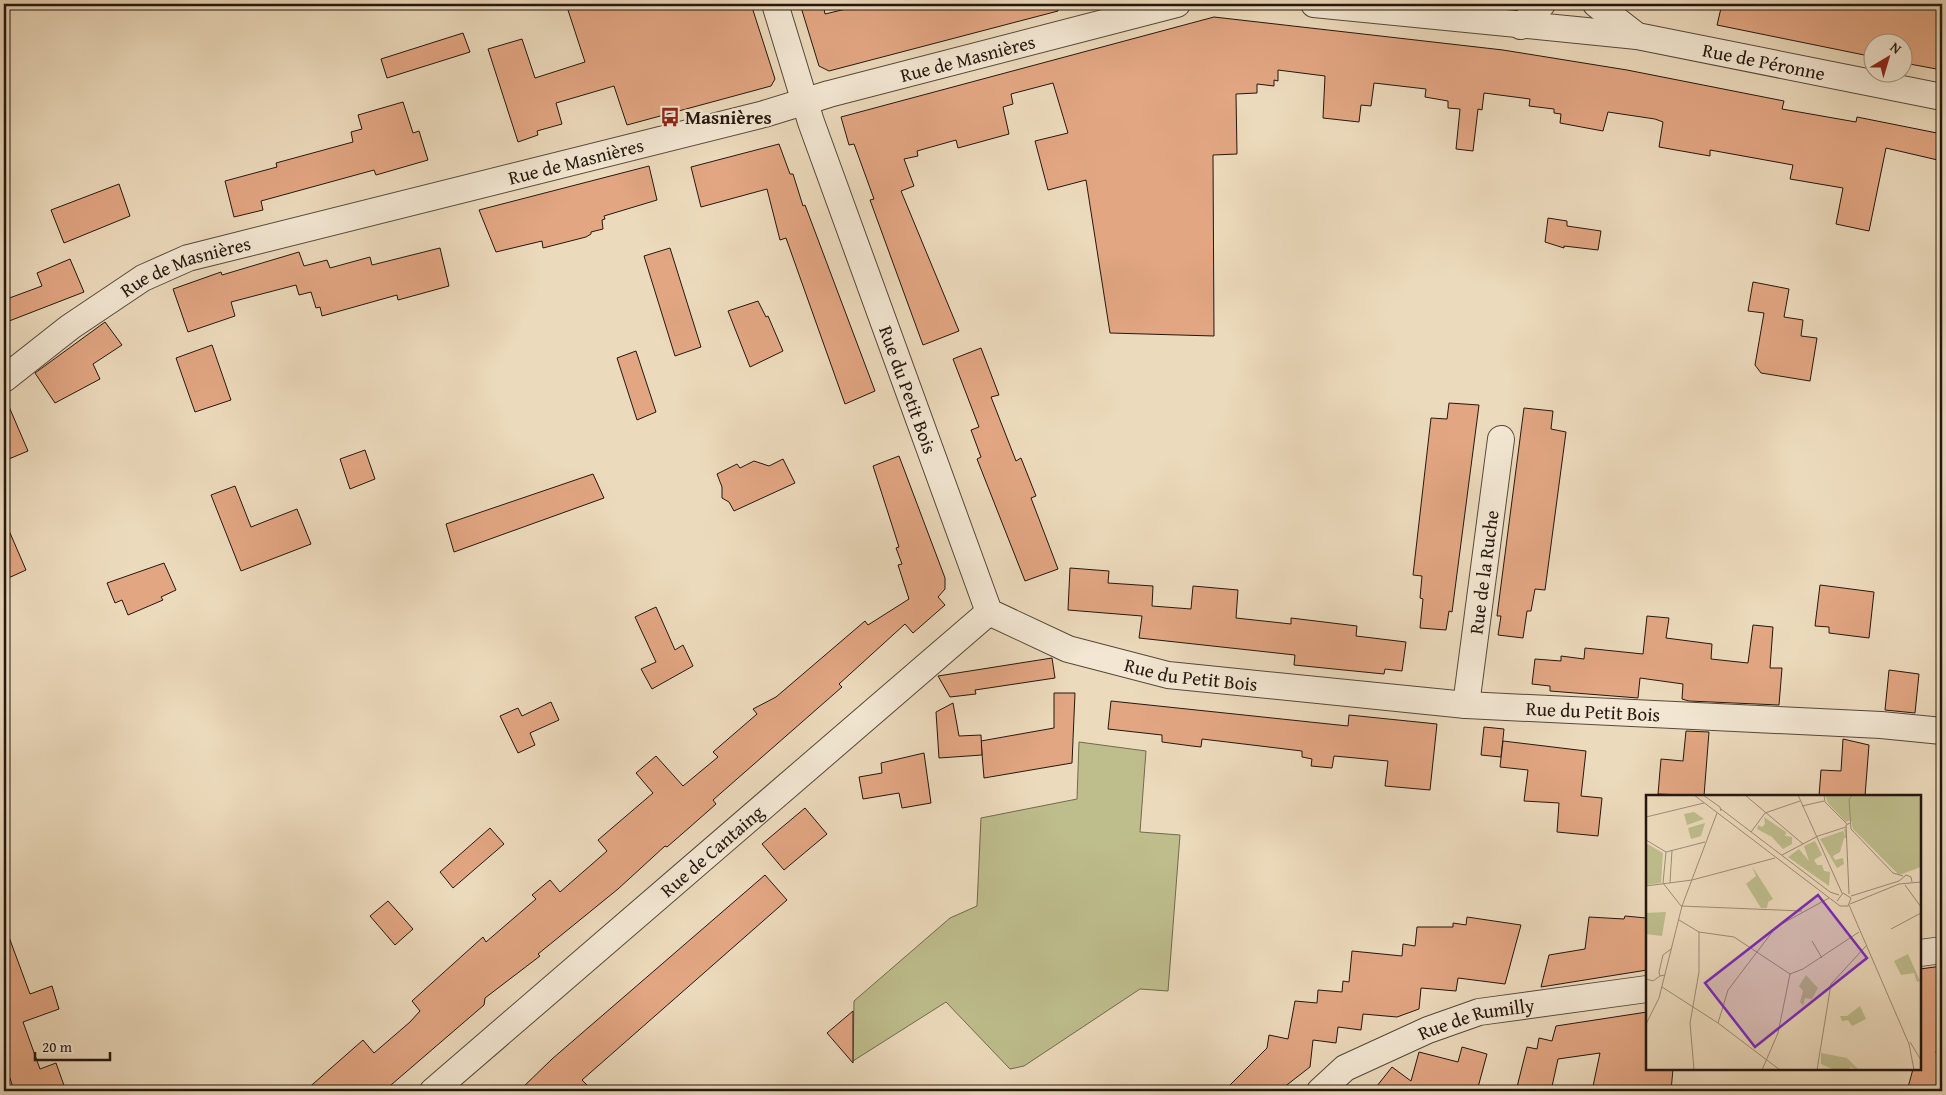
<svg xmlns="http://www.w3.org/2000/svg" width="1946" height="1095" font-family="'Gentium Book Plus',serif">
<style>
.green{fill:#bebd8c;stroke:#716a4e}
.building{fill:#e2a682;stroke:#24170f}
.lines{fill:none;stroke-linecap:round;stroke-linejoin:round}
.minor-casing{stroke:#56483a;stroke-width:28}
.minor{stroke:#f3e7d3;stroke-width:26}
.labels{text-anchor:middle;stroke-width:5;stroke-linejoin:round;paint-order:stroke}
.street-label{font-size:19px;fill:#24170f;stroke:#f3e7d3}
.poi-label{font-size:19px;font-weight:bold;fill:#24170f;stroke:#f3e7d3;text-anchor:start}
.inset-road{fill:none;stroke:#9c8c77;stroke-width:1}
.view{fill:#7b2cbf;fill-opacity:0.15;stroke:#7b2cbf;stroke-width:2.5}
.inset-edge{fill:none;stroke:#24170f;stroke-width:2.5}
</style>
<rect width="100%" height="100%" fill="#ecdabc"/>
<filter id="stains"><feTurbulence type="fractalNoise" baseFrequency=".004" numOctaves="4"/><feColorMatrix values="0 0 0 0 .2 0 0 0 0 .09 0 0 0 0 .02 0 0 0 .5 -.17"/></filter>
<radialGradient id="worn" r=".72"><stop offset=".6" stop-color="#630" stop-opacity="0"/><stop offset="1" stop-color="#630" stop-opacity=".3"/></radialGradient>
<polygon class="green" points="1079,742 1146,751 1140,832 1180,835 1168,991 1140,989 1024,1066 1010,1069 946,1002 853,1061 854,1001 950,918 977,906 981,818 1077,799"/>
<g class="building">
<polygon points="566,4 751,4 775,79 771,86 627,125 614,86 556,103 562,124 537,131 538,135 518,142 488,49 522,39 535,78 585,62"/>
<polygon points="800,4 823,4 825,14 867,4 1057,4 1058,11 829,71 819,66"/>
<polygon points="1722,4 1942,4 1942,70 1904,63 1904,42 1874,42 1874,57 1717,25"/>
<polygon points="1214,17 1503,50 1627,70 1784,101 1782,109 1856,122 1857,117 1942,134 1942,161 1886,148 1869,231 1836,224 1843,188 1790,179 1793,165 1710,150 1710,156 1659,147 1663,122 1655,119 1608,112 1603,131 1560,123 1561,114 1554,113 1554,109 1529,106 1530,99 1484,93 1482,110 1478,109 1473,151 1456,149 1460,109 1448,108 1448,101 1425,97 1426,89 1374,83 1371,106 1361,105 1359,122 1323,118 1325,76 1278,70 1278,81 1274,80 1274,86 1257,84 1257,93 1236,94 1237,154 1213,155 1214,336 1110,333 1086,180 1048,190 1035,141 1068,133 1053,83 1011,94 1013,104 1003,107 1009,134 958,148 956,140 917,151 918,156 904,159 914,186 901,191 959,331 923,345 870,200 874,199 854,144 849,145 841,117"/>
<polygon points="463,33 470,52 387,78 381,59"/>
<polygon points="403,102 413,133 419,131 428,160 376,175 374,170 261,201 263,210 234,217 225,181 277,167 276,163 353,142 351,132 362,129 358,115"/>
<polygon points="779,144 790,174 793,174 803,206 805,205 875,391 845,404 786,238 780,240 767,189 701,207 691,167"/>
<polygon points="649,166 657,200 604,216 605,219 602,220 603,229 591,232 591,234 586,237 543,248 542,241 496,252 479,210"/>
<polygon points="119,184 130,216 64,243 51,210"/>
<polygon points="1548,218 1567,221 1567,226 1601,231 1598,250 1564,246 1564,248 1545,242"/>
<polygon points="440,248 449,286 398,300 397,295 322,316 320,307 316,308 311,292 299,295 296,285 231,302 235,316 188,332 173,289 221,272 222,275 299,252 304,266 327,260 330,268 370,257 372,265"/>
<polygon points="670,248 701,347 675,356 644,256"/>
<polygon points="70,259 84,292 4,323 4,300 42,286 37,273"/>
<polygon points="1753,282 1789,289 1784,317 1803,320 1801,336 1817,338 1810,381 1761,373 1755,365 1764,313 1748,311"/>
<polygon points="758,301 766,317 768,316 783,351 750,367 728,311"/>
<polygon points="105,322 122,345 93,364 100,379 55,403 35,373"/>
<polygon points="212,345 231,400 195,412 176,358"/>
<polygon points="981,348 999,395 991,397 1016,461 1021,458 1036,496 1031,498 1058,569 1025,581 977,459 981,457 971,430 979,427 953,359"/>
<polygon points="636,351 656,412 637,420 617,358"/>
<polygon points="4,395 28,451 4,461"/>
<polygon points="1449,403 1479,405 1452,612 1449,611 1446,630 1420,628 1423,599 1420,598 1422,576 1413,575 1431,418 1447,419"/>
<polygon points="1524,408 1553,411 1551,429 1566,432 1545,590 1535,589 1531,611 1527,611 1523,638 1498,635 1501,616 1497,616"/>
<polygon points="365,450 375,479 350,489 340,459"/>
<polygon points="899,456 945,578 945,589 938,597 945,605 913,633 905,624 839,684 842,687 713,800 716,804 690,827 667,847 665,846 618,889 538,954 540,956 485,998 484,1005 384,1091 305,1091 363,1040 374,1053 410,1022 420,1011 412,1001 483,937 486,942 536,899 532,895 550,880 560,892 607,851 598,840 653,793 636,773 656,756 683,786 718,757 713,752 757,714 753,709 776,697 865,621 868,625 909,599 898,565 902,564 896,548 899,547 873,466"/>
<polygon points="783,459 795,483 734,511 729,502 722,498 722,487 717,474 737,464 740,468 754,461 769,466"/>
<polygon points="593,474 604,498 454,552 446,524"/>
<polygon points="235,486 251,527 297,509 311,544 241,571 211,495"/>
<polygon points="4,519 26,570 4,580"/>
<polygon points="164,563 176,590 161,597 163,600 128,615 122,600 115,603 107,583"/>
<polygon points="1070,568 1109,571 1108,583 1153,586 1152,606 1191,609 1193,586 1238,590 1236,618 1291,624 1291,618 1357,626 1356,636 1406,642 1402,671 1385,669 1384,674 1294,665 1295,655 1139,638 1142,616 1068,610"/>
<polygon points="1820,585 1874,592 1869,638 1829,633 1829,627 1815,626"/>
<polygon points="656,607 675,650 683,645 693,666 652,689 641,669 656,662 635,617"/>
<polygon points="1647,616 1669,618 1666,638 1712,644 1711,659 1748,663 1753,625 1773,627 1770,668 1782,668 1779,705 1689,701 1682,699 1683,684 1640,678 1638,698 1550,691 1550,686 1532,684 1535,659 1561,661 1561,656 1584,659 1585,648 1643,654"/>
<polygon points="1052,658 1055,678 975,690 976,694 950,697 938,676"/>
<polygon points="1889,670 1919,674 1915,713 1885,710"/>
<polygon points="1054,693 1075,693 1072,763 984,778 981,741 1054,728"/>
<polygon points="1111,701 1348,726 1349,715 1437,724 1430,790 1385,786 1388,761 1334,756 1332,768 1311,766 1312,759 1302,757 1302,751 1202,739 1201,747 1192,746 1162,742 1162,735 1108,729"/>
<polygon points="551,702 559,720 530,733 535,745 518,753 500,716 518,708 522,716"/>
<polygon points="953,703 959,736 981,735 982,755 939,758 936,712"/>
<polygon points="1484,727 1504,729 1501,757 1481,755"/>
<polygon points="1686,731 1709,732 1704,796 1658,794 1661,759 1683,761"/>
<polygon points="1843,739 1869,745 1865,796 1819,796 1821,770 1841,771"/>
<polygon points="1503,741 1586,751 1581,796 1602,798 1598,836 1557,832 1559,803 1524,801 1528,770 1500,767"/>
<polygon points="924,753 931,803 902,808 899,793 863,799 859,777 882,773 881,763"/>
<polygon points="805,808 827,834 784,870 762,844"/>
<polygon points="490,828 504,844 453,888 440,872"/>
<polygon points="765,875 787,900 582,1080 593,1091 519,1091 552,1059"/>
<polygon points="388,901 413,929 395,945 370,916"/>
<polygon points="1625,916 1646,918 1647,970 1541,987 1549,955 1585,949 1589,917 1624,919"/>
<polygon points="1467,917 1521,925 1505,984 1458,978 1456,991 1421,988 1419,1009 1397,1017 1363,1014 1361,1030 1338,1027 1336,1043 1313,1040 1310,1067 1279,1091 1224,1091 1267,1048 1269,1035 1288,1039 1295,1001 1317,1003 1318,990 1342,992 1343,981 1349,982 1352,951 1402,956 1403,944 1415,946 1417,927 1453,927 1453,923 1466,925"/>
<polygon points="6,929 30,994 52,986 59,1009 23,1022 40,1069 56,1063 66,1091 14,1091 10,1078 4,1080 4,930"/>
<polygon points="1942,966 1942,1023 1936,1053 1942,1055 1942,1091 1907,1091 1913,1069 1920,1069 1920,969"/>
<polygon points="853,1011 853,1063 827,1033"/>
<polygon points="1647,1012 1647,1069 1673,1069 1671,1091 1592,1091 1600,1053 1558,1059 1551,1091 1516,1091 1527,1047 1537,1049 1539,1038 1552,1041 1556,1026"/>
<polygon points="1462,1047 1487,1054 1477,1091 1373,1091 1392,1067 1411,1081 1419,1052 1458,1062"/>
</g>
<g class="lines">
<defs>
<g id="minor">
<path id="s1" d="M775 4 811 122 989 612 1068 649 1168 675 1466 705 1881 725 1942 731"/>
<path id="s2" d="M1314 4 1637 36 1942 97"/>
<polyline points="1596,4 1637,36"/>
<polyline points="1521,26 1542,4"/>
<path id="s3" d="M4 379 70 327 143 278 188 258 764 114 829 94 1177 4"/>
<path id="s4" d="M1466 705 1501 439"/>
<polyline points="1920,953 1942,950"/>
<path id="s5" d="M433 1091 989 612"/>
<path id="s6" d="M1320 1091 1345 1068 1428 1030 1479 1012 1647 989"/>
</g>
</defs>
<use href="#minor" class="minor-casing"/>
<use href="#minor" class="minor"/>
</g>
<defs>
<symbol id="bus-bare" viewBox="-9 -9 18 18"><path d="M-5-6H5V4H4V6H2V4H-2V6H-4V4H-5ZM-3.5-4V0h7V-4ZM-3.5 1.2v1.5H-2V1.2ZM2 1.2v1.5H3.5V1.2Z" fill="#8f2418" stroke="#f3e7d3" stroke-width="2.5" paint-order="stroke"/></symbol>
</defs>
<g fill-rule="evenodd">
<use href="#bus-bare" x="656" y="103" width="28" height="28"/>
</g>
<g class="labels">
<g class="street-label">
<text dy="7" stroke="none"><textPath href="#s3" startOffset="1026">Rue de Masnières</textPath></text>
<text dy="7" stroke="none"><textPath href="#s2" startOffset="454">Rue de Péronne</textPath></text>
<text dy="7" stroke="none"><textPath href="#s3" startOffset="621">Rue de Masnières</textPath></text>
<text dy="7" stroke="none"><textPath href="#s3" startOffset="216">Rue de Masnières</textPath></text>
<text dy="7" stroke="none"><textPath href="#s1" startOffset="408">Rue du Petit Bois</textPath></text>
<text dy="7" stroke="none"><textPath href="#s4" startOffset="134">Rue de la Ruche</textPath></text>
<text dy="7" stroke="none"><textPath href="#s1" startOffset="858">Rue du Petit Bois</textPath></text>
<text dy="7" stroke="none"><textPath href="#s1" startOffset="1262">Rue du Petit Bois</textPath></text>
<text dy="7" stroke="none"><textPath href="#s5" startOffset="368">Rue de Cantaing</textPath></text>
<text dy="7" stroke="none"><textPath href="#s6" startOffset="175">Rue de Rumilly</textPath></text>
</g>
<g class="poi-label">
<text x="685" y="124">Masnières</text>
</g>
</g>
<g transform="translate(1646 795)">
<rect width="275" height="275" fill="#ecdabc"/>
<path d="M179 0H270L275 3V72L253 80 207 34 205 25 200 27 182 8ZM48 17 58 24 41 30 38 19ZM118 22 140 37 139 41 146 42V49L137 54 126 42 111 34 112 30 116 32 119 29ZM59 28 55 41 45 44 42 33ZM198 34H200L201 43H198L194 57 187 61 189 65 197 63 198 69 191 73 174 44 197 36 199 41ZM169 46 176 60 168 65 171 70H176L178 76 184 77 183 91 142 62 153 54 163 66 158 51ZM0 48 17 58 15 88 0 90ZM106 71 127 104 122 107 121 113H115L100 89 110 81ZM20 117 16 141 0 139V118ZM262 159 274 186 271 187 268 178 255 180 248 166ZM160 180 172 193 166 204 159 203 157 211 154 207 157 196 153 191ZM214 211 220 224 206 231 202 225 196 226 194 221H201ZM175 258 201 263 213 275 204 272V275H189L175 269Z" fill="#bebd8c"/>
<path class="inset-road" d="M48 0 194 111H202L205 103 197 98 191 106M57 0 74 12 75 16M99 0 157 49M152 0 196 98M178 0 179 7 201 29M156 11 178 6M75 14 184 97 193 100M0 22 58 8M205 34 247 78 257 81M205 34 203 4 206 1M105 37 119 18 154 6M0 45 20 57 59 47M20 57 17 88 35 111 156 116M136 60 172 41 200 32M24 88 26 55M259 90 275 112M0 91 46 85 129 63M203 99 200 30 204 28M205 101 253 86 260 80 265 82 266 87M204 109 253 89 275 87M203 110 263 249 268 275M33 125 53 137 88 142 144 179 157 174 213 137M245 134 275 118M166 146 176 163M19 180 14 181 13 177 17 160 25 154M0 184 7 186 14 181M16 192 72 228 134 275M72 228 82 195 130 132 183 103M0 229 13 203 36 111 71 18M264 247 275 265M48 275 44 228 53 177V137M116 275 132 238 144 179M171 275 185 189 220 151"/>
<path class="view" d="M172 100 221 163 109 252 59 188Z"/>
<rect width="275" height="275" class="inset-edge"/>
</g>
<rect width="1946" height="1095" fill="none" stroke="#ecdabc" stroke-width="20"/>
<rect x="5" y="5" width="1936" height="1085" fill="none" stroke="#24170f" stroke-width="2.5"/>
<rect x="10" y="10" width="1926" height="1075" fill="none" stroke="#24170f"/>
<g transform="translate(1888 58) rotate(38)"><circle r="24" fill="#f3e7d3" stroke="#a09485"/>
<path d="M0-4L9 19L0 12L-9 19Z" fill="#8f2418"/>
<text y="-8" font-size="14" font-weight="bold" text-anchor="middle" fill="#24170f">N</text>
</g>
<path d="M35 1052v8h75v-8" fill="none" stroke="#24170f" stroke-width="2.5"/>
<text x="42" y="1052" font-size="15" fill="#24170f" stroke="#f3e7d3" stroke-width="4" paint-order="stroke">20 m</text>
<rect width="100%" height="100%" filter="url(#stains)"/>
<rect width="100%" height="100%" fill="url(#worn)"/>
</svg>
